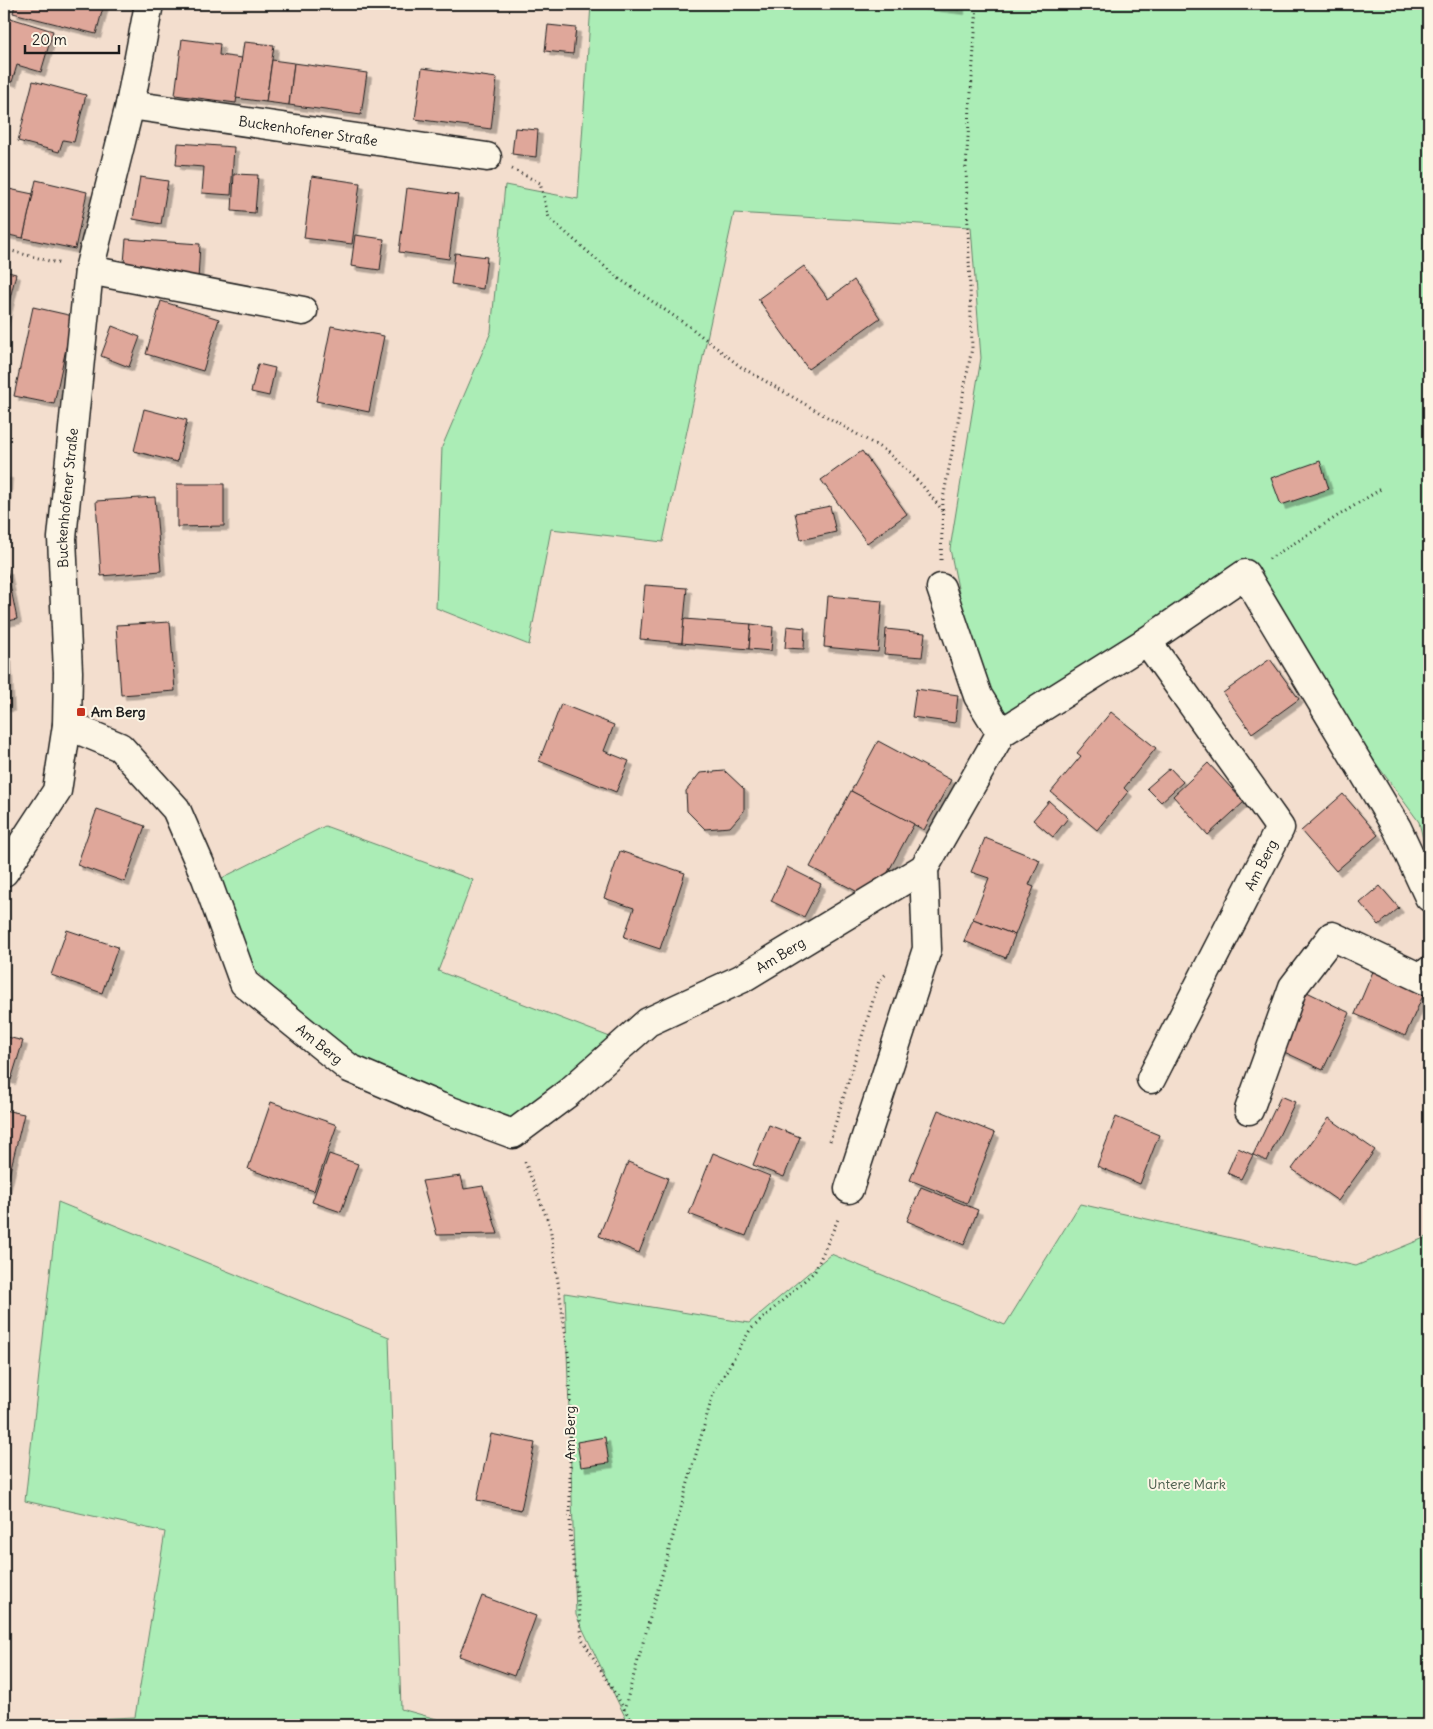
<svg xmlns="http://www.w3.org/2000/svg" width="1433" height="1729" font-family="Delius,sans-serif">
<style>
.green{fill:#abedb6;stroke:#648469}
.building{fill:#dfa79a;stroke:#1c1c1c;filter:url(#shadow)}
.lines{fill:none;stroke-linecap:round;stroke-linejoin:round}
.minor-casing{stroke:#1c1c1c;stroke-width:31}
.path{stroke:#1c1c1c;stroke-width:3;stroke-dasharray:1 4;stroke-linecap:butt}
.minor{stroke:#fcf5e5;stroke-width:28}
.poi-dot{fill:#c8321e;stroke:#fcf5e5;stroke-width:2}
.labels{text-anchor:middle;stroke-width:4;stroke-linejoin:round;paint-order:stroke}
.street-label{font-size:14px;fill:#1c1c1c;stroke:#fcf5e5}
.poi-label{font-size:14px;font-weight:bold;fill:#1c1c1c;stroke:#fcf5e5;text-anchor:start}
.park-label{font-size:14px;fill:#475b4a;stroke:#fcf5e5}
</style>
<defs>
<filter id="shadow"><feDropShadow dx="4.5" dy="4.5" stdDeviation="0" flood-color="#0004"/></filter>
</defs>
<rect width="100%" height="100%" fill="#f3dece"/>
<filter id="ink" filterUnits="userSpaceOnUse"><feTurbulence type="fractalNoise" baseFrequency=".02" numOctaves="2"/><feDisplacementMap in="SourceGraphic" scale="10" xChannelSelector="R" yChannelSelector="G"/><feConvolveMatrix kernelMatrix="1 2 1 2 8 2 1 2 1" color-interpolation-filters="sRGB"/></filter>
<g filter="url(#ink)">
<g class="green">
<polygon points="591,4 1429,4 1429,865 1419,822 1247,587 1009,719 978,686 950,549 981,358 971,227 734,213 663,542 551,529 529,645 436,608 442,447 491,332 505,185 578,199"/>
<polygon points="325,826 473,880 438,971 610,1037 526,1127 352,1064 254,969 220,879"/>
<polygon points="58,1202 389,1337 401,1709 458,1725 4,1725 4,1723 135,1717 165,1532 25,1501"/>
<polygon points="1080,1204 1356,1266 1429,1236 1429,1725 629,1725 576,1615 565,1293 749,1323 831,1254 1005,1325"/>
</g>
<g class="building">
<polygon points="15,4 104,4 96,34 13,13"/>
<polygon points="921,4 960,4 960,10 920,5"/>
<polygon points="4,16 53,31 41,72 17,65 12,82 4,79"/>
<polygon points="548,25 576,28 573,54 545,51"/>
<polygon points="182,39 220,44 219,55 242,58 236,103 175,95"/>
<polygon points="244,42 274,45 266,102 236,98"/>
<polygon points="272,60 294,63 289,105 266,102"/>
<polygon points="294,63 367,73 361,115 289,105"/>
<polygon points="422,68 497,78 491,129 415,119"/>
<polygon points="33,81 86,95 74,142 63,140 59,152 18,141"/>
<polygon points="515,128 538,130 536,157 512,154"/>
<polygon points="178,143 234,147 231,195 202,193 204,167 176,165"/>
<polygon points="234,174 258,175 255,213 232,211"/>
<polygon points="312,176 360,183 352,244 304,238"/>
<polygon points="140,177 168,181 161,224 133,219"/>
<polygon points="36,180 87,192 75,249 23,238"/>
<polygon points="4,188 33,194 23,238 4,234"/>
<polygon points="407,188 458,195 449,259 399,252"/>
<polygon points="355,235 384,239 380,270 351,266"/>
<polygon points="126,239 200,244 198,280 123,275"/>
<polygon points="455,253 487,257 483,289 451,284"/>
<polygon points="804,266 828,299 854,280 880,318 808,369 758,299"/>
<polygon points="4,271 16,274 4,322"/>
<polygon points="161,301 219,319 203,371 146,354"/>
<polygon points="33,307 73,316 54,404 14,396"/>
<polygon points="112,326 140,337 129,367 101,356"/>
<polygon points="331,326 384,336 369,412 316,401"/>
<polygon points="258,364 275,368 269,396 251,392"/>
<polygon points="144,409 187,420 177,462 134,451"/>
<polygon points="862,451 907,514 867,543 821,480"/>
<polygon points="1320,461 1329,489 1281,505 1271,478"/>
<polygon points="4,474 8,474 4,524"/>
<polygon points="177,484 224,484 224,526 177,527"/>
<polygon points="155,497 161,571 101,576 96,501"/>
<polygon points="830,506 836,532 801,540 795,513"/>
<polygon points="7,569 17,619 4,622 4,570"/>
<polygon points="645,585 687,588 682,643 640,639"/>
<polygon points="828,596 882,601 878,652 824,647"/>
<polygon points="684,619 751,624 749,649 682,643"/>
<polygon points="170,622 175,691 121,695 116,625"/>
<polygon points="751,624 773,627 771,651 749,649"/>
<polygon points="787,626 805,628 804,649 785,648"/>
<polygon points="886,629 925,633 922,657 884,654"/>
<polygon points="4,656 7,656 10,707 4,707"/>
<polygon points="1270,659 1299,699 1252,733 1223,693"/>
<polygon points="916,689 958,695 955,723 912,717"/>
<polygon points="561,704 614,725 604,751 629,761 616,792 539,761"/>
<polygon points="1111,712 1156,748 1124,788 1128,792 1097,830 1051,792 1081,756 1077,753"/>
<polygon points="878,741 951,780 924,830 851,791"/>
<polygon points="1208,763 1244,802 1208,835 1173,796"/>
<polygon points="1170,768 1183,782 1161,802 1147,788"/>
<polygon points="725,771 744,789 744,811 730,827 705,829 687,811 686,791 700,773"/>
<polygon points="851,791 914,824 873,900 810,867"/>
<polygon points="1343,794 1378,835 1336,871 1301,831"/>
<polygon points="1049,801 1068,818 1053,837 1033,820"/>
<polygon points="97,809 145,826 125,882 77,865"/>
<polygon points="985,838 1040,860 1029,885 1034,887 1015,935 973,919 989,878 971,872"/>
<polygon points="620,851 685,873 660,949 624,937 634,908 604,898"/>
<polygon points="787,867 821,884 804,917 771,901"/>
<polygon points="1380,886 1399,908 1379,925 1360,903"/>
<polygon points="973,919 1015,935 1006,958 964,941"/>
<polygon points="67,930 118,947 102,993 51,975"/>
<polygon points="1374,969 1425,991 1405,1036 1355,1014"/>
<polygon points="1307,992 1350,1013 1323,1070 1280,1050"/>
<polygon points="4,1036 23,1041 11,1080 4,1078"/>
<polygon points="1281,1096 1295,1102 1267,1161 1253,1155"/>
<polygon points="271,1102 337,1125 314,1191 248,1169"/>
<polygon points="4,1110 24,1114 6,1188 4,1187"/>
<polygon points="938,1110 995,1133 967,1203 910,1180"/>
<polygon points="1116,1117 1159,1135 1140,1184 1097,1166"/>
<polygon points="1329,1118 1375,1150 1338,1201 1292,1169"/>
<polygon points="769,1125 800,1137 784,1177 753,1165"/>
<polygon points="1238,1148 1253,1155 1241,1179 1227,1173"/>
<polygon points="713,1153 770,1176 746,1236 689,1214"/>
<polygon points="329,1154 358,1164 341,1212 312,1202"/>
<polygon points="628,1162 668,1178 639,1253 599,1236"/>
<polygon points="461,1176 464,1189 483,1186 498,1234 437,1235 422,1181"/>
<polygon points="921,1187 978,1210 964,1245 907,1221"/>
<polygon points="491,1434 535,1443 521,1510 477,1500"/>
<polygon points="605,1437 609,1463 581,1467 577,1442"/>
<polygon points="482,1596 536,1616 514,1676 459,1656"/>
</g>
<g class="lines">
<defs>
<g id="minor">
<path id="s1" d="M130 105 487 157"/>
<polyline points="89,270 303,311"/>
<polyline points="941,588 978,696 1001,733"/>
<polyline points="1147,641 1280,828 1151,1079"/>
<path id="s2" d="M67 725 120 747 176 809 206 878 244 983 349 1068 440 1107 513 1134 568 1093 648 1022 741 979 924 868 1001 733 1147 641 1245 574 1397 828 1429 897"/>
<path id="s3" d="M4 872 57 791 67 725 68 672 62 538 89 270 130 105 149 4"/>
<polyline points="1249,1110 1293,987 1332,936 1425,980 1429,971"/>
<polyline points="849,1189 927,949 924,868"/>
</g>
</defs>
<use href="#minor" class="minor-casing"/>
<g class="path">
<polyline points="512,169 540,183 549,218 618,278 690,327 741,367 886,451 921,484 943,511"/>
<polyline points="4,249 61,264"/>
<polyline points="1269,559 1381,489"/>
<polyline points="941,560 943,499 972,348 966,167 977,4"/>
<polyline points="830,1141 879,981 887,973"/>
<polyline points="525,1162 550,1226 570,1367 570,1532 582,1639 634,1725"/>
<polyline points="624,1710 713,1394 750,1330 815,1271 839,1217"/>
</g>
<use href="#minor" class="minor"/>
</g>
</g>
<rect class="poi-dot" x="76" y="707" width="10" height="10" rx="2.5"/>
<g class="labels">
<g class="street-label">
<text dy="5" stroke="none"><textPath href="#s1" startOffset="180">Buckenhofener Straße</textPath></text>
<text dy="5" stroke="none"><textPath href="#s3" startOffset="391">Buckenhofener Straße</textPath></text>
<text transform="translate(1261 865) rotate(-63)" y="5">Am Berg</text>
<text dy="5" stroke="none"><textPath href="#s2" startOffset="964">Am Berg</textPath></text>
<text dy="5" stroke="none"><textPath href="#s2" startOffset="425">Am Berg</textPath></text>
<text transform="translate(570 1433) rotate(-90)" y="5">Am Berg</text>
</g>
<g class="poi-label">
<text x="91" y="717">Am Berg</text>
</g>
<g class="park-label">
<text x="1187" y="1489">Untere Mark</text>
</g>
</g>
<rect width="1433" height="1729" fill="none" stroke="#fcf5e5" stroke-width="20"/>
<rect x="10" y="10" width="1413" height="1709" fill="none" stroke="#1c1c1c" stroke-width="2" filter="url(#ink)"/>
<path d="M25 45v8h94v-8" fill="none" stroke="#1c1c1c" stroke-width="2.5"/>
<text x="32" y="45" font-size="15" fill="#1c1c1c" stroke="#fcf5e5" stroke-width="4" paint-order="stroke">20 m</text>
</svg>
